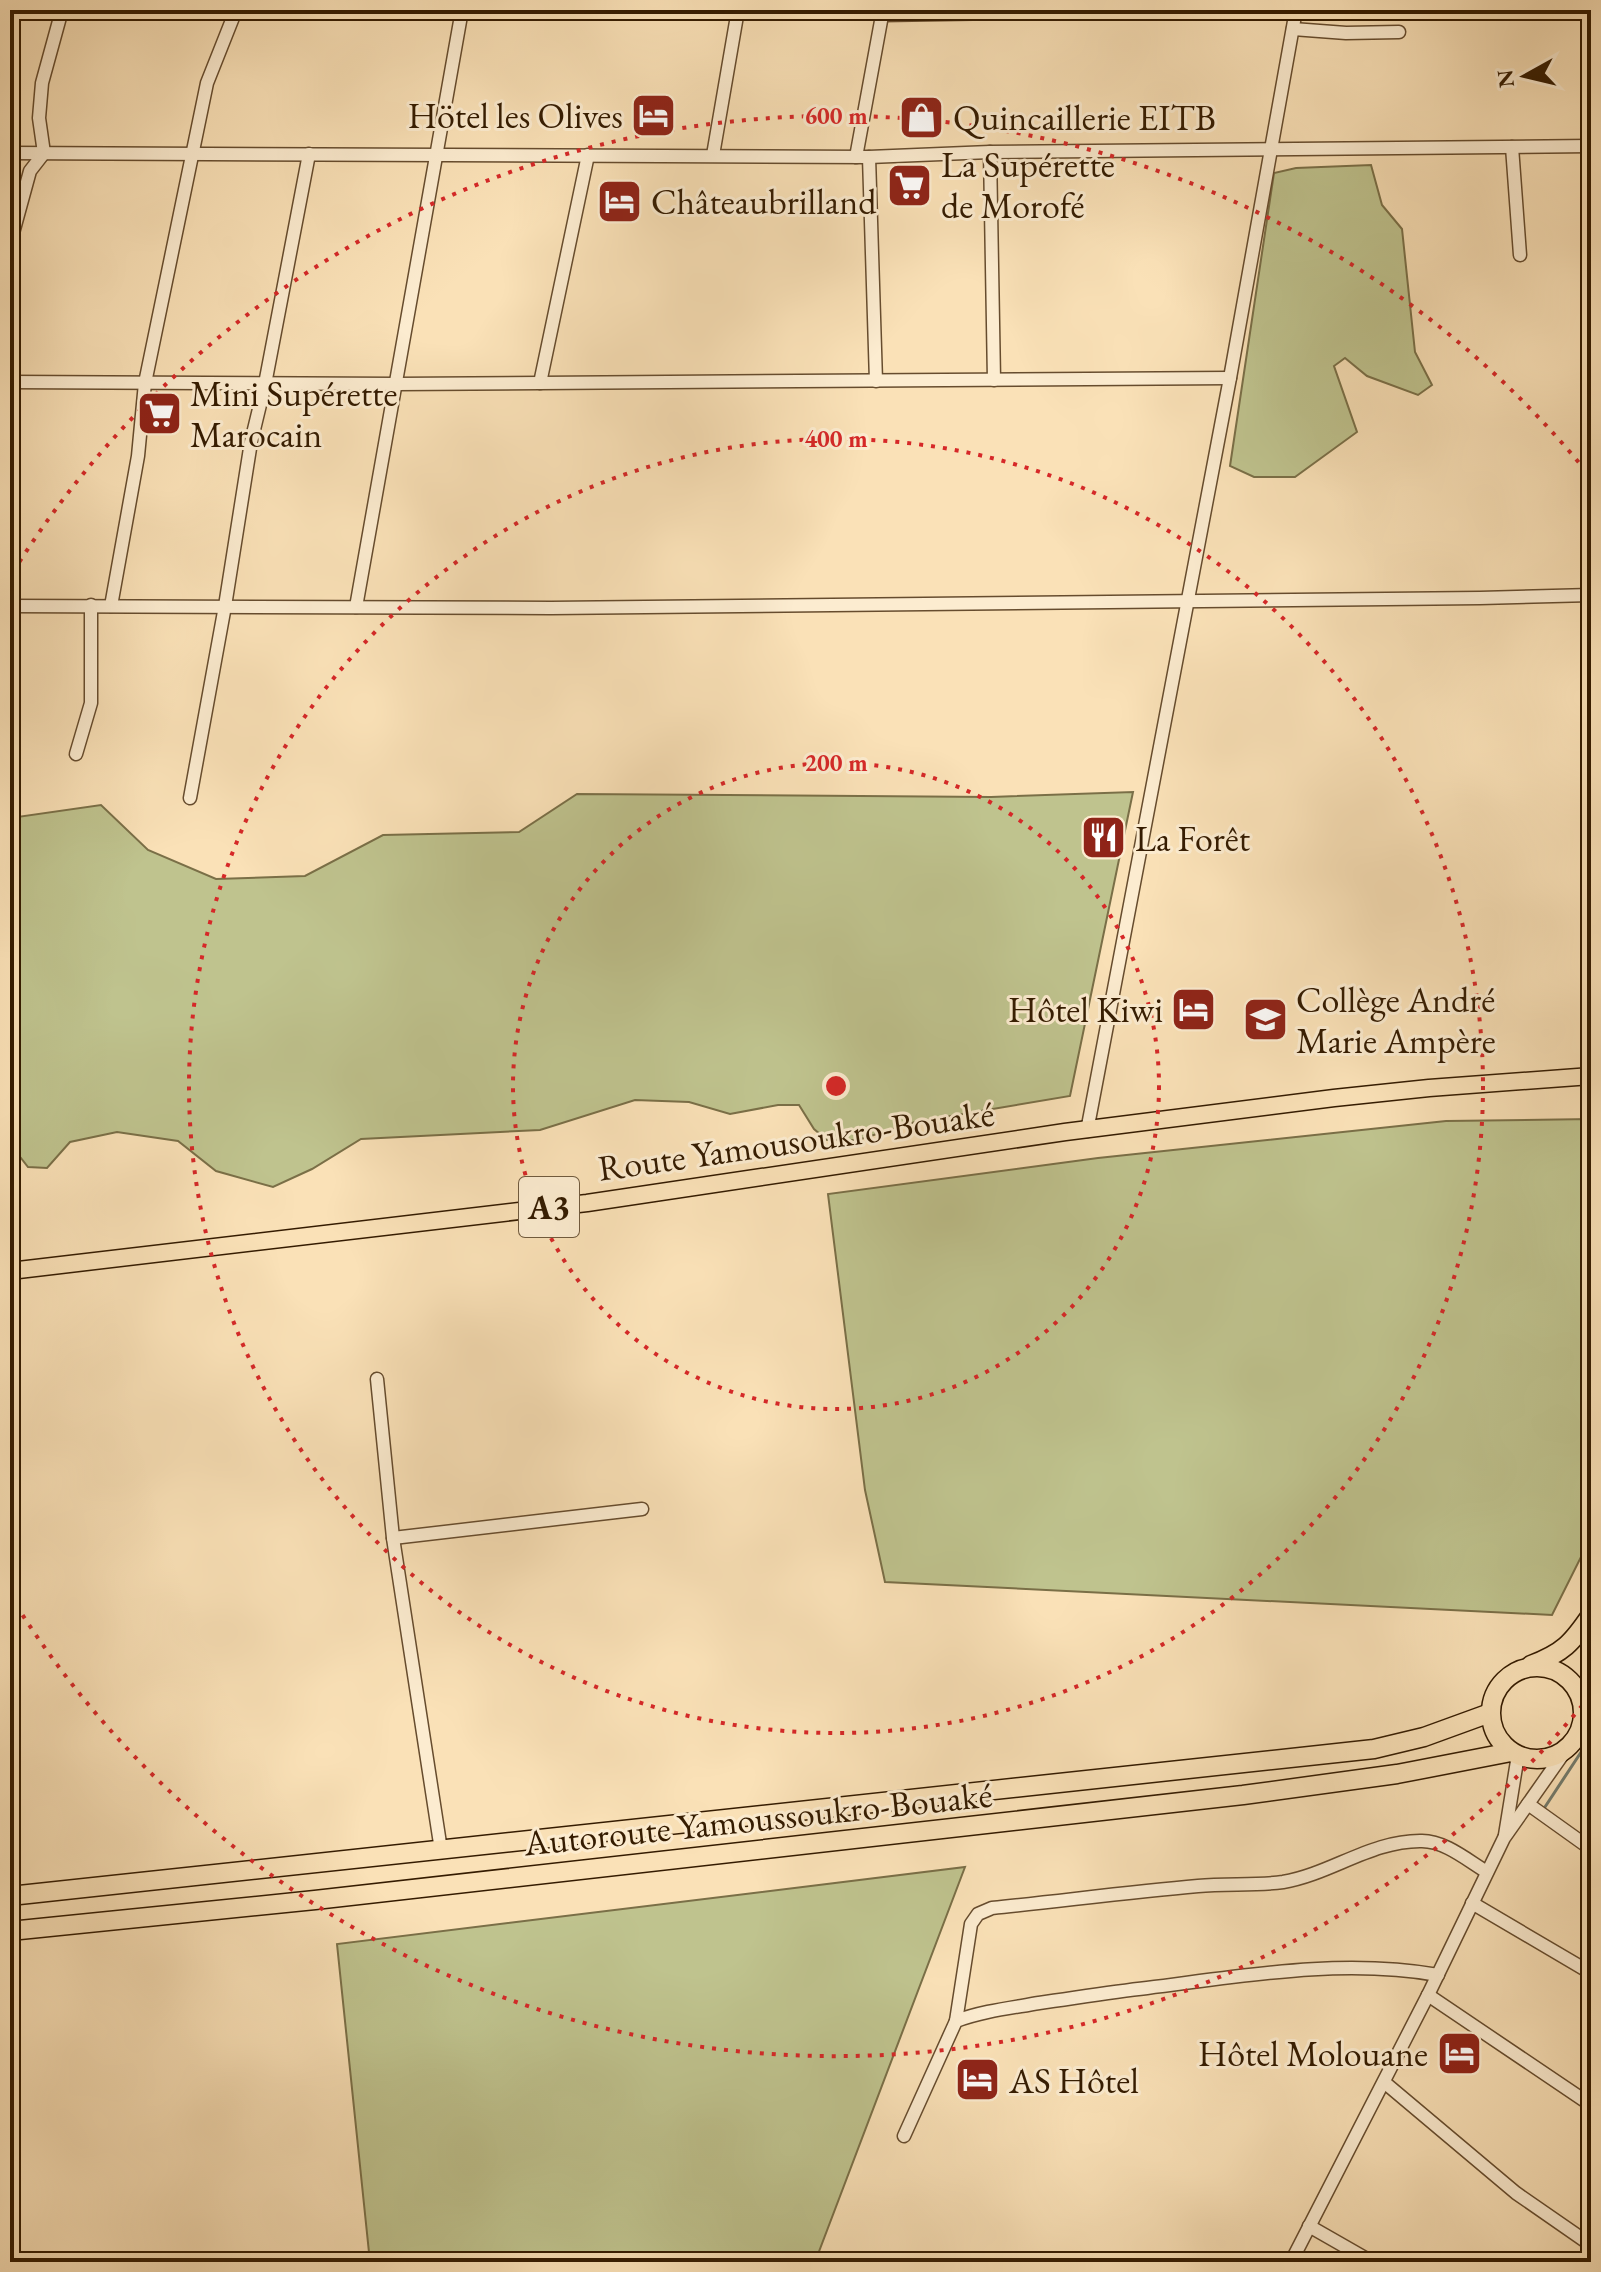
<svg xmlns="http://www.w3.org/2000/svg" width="1601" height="2272" font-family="'EB Garamond',serif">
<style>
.green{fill:#bfc38e;stroke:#7a6f47;stroke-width:2}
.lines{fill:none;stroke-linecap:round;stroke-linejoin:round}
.stream{stroke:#747c6d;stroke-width:3}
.minor-casing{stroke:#664c2e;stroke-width:15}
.major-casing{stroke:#341b00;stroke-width:19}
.highway-casing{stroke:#341b00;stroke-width:21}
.minor{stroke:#fcecd0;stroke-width:12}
.major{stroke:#fae1b7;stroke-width:16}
.highway{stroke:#fae1b7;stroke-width:18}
.ring{fill:none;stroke:#d62828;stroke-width:4;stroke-dasharray:4 8}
.labels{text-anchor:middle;stroke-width:6;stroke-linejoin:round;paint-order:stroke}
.shield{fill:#fcecd0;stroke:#705a3e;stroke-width:2}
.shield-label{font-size:34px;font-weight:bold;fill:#341b00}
.poi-label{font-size:36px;fill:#341b00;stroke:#fcecd0;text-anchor:start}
.street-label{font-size:36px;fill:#341b00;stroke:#fcecd0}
.centre{fill:#d62828;stroke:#fcecd0;stroke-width:4}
.ring-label{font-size:24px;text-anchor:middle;font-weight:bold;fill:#d62828;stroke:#fcecd0;stroke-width:6;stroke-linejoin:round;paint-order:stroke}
</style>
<rect width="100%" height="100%" fill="#fae1b7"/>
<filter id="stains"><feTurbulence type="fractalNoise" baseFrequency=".0025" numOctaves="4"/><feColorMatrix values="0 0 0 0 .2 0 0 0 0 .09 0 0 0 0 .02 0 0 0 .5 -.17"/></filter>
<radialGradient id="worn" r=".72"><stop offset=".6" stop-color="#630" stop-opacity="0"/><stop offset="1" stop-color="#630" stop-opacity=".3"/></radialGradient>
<g class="green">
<polygon points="1371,165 1382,205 1402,229 1415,352 1432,385 1418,395 1367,376 1345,358 1334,366 1357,432 1295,477 1254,477 1230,466 1274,173 1296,168"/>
<polygon points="1133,792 1070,1096 915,1122 858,1140 827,1140 814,1129 799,1105 778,1105 730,1114 689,1102 635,1100 540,1130 361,1139 312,1169 273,1187 216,1171 178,1141 117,1132 70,1142 47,1168 28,1167 10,1144 10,818 101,805 148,850 216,879 305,876 383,835 519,832 577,794 991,797"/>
<polygon points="1591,1119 1591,1537 1552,1615 885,1582 865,1490 828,1194 1098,1158 1446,1121"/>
<polygon points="965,1867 815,2262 370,2262 337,1944"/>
</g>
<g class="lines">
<polyline class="stream" points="1543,1810 1591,1737"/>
<defs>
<g id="minor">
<polyline points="703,10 737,13"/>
<polyline points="882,15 1113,11"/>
<polyline points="1293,29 1346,33 1399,32"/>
<polyline points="1512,147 1520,255"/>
<polyline points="990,152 994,380"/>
<polyline points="10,153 869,157 990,152 1591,146"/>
<polyline points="713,155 738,10"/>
<polyline points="856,157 883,10"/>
<polyline points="869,157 876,381"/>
<polyline points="10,244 30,171 44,153 39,118 42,83 62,10"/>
<polyline points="10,382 397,384 1230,378"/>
<polyline points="540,383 588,155"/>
<polyline points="10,606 551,608 1480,598 1591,595"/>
<polyline points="111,606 138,456 145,383 207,83 236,10"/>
<polyline points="356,607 462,10"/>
<polyline points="76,754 91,703 91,605"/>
<polyline points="190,798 225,606 251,442 265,384 309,154"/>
<polyline points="1087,1131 1230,378 1296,10"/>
<polyline points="377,1379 393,1538 441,1850"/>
<polyline points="393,1538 642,1509"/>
<polyline points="1528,1804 1591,1849"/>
<polyline points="1505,1835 1518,1755"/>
<polyline points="1472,1903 1591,1973"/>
<polyline points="1428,1995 1591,2105"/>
<path d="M956 2021 971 1924 978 1914 992 1908C1061 1901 1129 1892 1198 1886 1226 1883 1255 1886 1283 1882 1331 1874 1372 1840 1422 1841 1445 1841 1467 1860 1487 1872"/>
<polyline points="1384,2082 1516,2193 1591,2245"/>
<path d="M904 2136 956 2021C983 2011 1011 2008 1039 2003 1075 1998 1111 1992 1147 1988 1243 1976 1341 1958 1438 1975"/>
<polyline points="1309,2226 1372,2262"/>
<polyline points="1291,2262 1428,1995 1504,1838 1568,1747"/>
</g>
<polyline id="major" points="10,1271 587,1203 1065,1132 1334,1098 1429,1088 1591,1076"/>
<g id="highway">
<path d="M1531 1665C1563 1653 1572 1643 1591 1615"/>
<circle cx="1537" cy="1713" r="46"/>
<polyline points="10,1896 1374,1749 1424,1737 1490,1713"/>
<polyline points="10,1931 315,1900 1243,1795 1397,1774 1511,1752"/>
</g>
</defs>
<use href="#minor" class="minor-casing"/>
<use href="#major" class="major-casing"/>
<use href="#highway" class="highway-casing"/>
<use href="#minor" class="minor"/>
<use href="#major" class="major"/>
<use href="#highway" class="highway"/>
</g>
<g class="ring">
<circle cx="836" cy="1086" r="323"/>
<circle cx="836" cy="1086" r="647"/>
<path d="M1590 1696A970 970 0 0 1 13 1600M13 572A970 970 0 0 1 1590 476"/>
</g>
<defs>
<symbol id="hotel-square" viewBox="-11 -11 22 22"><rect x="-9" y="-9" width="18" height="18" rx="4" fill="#8f2418" stroke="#fcecd0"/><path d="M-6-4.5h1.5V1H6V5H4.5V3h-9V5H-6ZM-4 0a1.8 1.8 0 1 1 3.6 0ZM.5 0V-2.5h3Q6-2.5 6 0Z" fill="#fff"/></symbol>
<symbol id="shop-square" viewBox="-11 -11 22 22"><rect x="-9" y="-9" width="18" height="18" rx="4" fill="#8f2418" stroke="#fcecd0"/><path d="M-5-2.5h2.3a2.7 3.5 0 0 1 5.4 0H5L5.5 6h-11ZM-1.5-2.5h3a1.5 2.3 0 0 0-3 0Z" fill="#fff"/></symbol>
<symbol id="supermarket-square" viewBox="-11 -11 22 22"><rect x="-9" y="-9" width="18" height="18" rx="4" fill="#8f2418" stroke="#fcecd0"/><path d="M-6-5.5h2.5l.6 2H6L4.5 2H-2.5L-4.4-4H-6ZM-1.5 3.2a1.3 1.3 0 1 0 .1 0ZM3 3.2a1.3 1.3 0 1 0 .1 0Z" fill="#fff"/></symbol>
<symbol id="restaurant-square" viewBox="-11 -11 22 22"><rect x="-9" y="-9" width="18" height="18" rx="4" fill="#8f2418" stroke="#fcecd0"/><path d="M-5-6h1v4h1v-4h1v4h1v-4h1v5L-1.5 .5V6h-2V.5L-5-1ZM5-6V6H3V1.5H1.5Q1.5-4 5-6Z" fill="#fff"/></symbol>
<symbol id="school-square" viewBox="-11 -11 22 22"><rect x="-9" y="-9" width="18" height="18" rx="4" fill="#8f2418" stroke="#fcecd0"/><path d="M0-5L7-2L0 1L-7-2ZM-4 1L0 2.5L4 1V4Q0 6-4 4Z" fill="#fff"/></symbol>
</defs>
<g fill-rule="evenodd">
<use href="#hotel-square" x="628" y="90" width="51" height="51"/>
<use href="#shop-square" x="896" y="92" width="51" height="51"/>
<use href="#supermarket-square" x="884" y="160" width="51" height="51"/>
<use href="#hotel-square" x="594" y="176" width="51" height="51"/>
<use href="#supermarket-square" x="134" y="388" width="51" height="51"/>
<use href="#restaurant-square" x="1078" y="812" width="51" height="51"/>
<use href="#hotel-square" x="1168" y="984" width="51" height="51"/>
<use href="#school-square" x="1240" y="994" width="51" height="51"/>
<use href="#hotel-square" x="1434" y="2028" width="51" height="51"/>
<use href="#hotel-square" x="952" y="2054" width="51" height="51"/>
</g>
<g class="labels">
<rect class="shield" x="519" y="1177" width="60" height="60" rx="6"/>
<g class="shield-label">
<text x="549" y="1219">A3</text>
</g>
<g class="poi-label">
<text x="623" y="128" text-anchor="end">Hötel les Olives</text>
<text x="953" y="130">Quincaillerie EITB</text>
<text x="941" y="177">La Supérette<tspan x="941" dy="41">de Morofé</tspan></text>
<text x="651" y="214">Châteaubrilland</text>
<text x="190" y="406">Mini Supérette<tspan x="190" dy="41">Marocain</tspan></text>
<text x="1135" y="851">La Forêt</text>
<text x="1296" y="1012">Collège André<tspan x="1296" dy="41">Marie Ampère</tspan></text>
<text x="1163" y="1022" text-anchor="end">Hôtel Kiwi</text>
<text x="1428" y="2066" text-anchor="end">Hôtel Molouane</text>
<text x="1009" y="2093">AS Hôtel</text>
</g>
<g class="street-label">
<text transform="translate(796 1140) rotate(-8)" y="13">Route Yamousoukro-Bouaké</text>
<text transform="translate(758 1818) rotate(-6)" y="13">Autoroute Yamoussoukro-Bouaké</text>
</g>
</g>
<circle cx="836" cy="1086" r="12" class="centre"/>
<g class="ring-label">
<text x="836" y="124">600 m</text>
<text x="836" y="447">400 m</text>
<text x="836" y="771">200 m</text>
</g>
<rect width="1601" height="2272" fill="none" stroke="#fae1b7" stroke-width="40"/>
<rect x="12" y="12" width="1577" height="2248" fill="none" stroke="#341b00" stroke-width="4"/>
<rect x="20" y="20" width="1561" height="2232" fill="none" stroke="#341b00" stroke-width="2"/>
<g transform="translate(1525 76) rotate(262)" stroke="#fcecd0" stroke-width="6" paint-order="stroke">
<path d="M0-6L14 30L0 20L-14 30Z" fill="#341b00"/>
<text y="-12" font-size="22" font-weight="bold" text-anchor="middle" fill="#341b00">N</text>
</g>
<rect width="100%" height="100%" filter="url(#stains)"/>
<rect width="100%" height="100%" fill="url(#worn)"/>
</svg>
